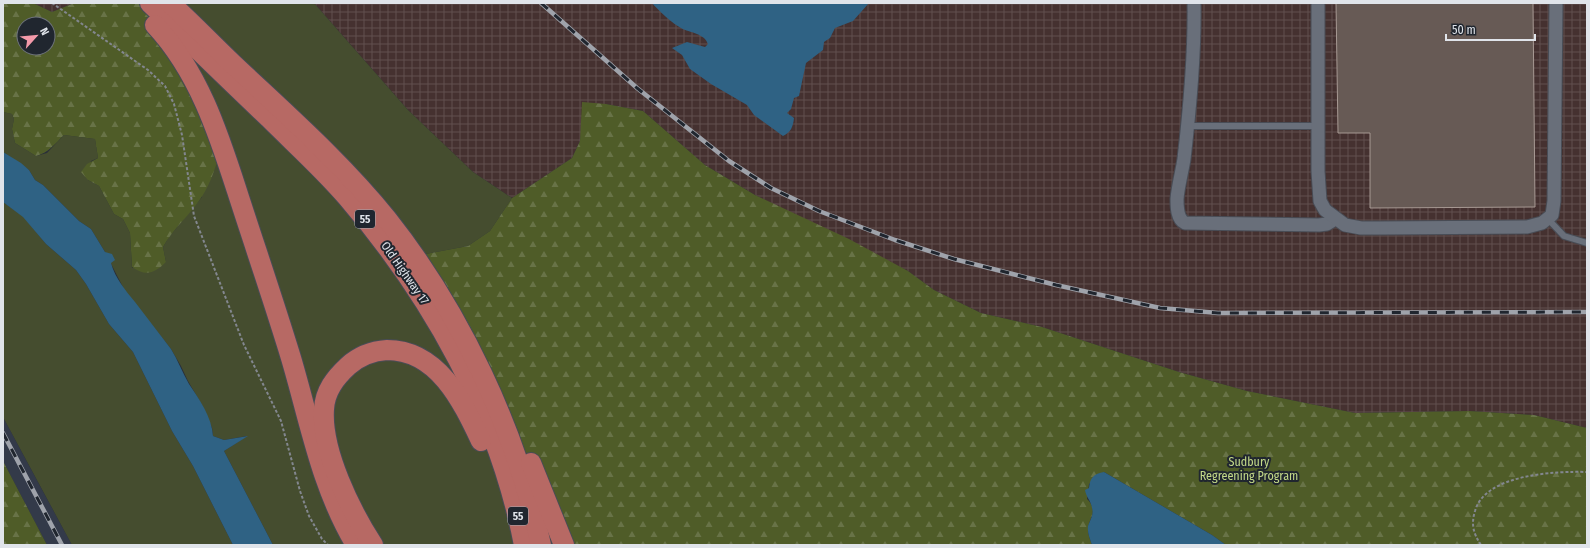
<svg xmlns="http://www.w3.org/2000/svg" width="1590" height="548" font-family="'Fira Sans Condensed',sans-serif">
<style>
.industrial{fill:url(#industrial-grid)}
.built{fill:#333a49}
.green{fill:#454d2f}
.forest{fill:url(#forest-firs);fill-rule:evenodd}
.water{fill:#2f6284}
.building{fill:#675a55;stroke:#a79993}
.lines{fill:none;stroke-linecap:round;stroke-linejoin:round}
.service-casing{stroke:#484c55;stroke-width:8}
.minor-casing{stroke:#484c55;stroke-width:15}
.primary-casing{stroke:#484c55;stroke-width:22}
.path{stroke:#83878f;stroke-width:2;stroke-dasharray:3 2;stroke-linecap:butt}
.service{stroke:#696f7a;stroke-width:6}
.minor{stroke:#696f7a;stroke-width:13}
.primary{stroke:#b76964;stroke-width:20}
.rail-casing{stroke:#9fa3ab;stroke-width:4.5}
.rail{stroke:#20262f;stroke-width:3;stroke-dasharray:9;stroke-linecap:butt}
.labels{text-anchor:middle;stroke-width:4;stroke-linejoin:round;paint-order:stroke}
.shield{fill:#20262f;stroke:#a6abb2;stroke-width:1}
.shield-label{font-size:11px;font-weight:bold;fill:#e0e4ea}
.street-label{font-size:12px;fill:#e0e4ea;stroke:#20262f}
.park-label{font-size:12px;fill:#c3d988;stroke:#20262f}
</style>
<defs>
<pattern id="industrial-grid" width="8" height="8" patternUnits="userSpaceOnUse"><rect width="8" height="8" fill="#453130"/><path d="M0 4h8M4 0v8" fill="none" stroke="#604f4e"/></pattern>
<pattern id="forest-firs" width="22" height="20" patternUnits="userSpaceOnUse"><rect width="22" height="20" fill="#4f5c28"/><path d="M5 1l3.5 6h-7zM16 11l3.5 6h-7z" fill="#687347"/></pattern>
</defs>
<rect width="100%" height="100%" fill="#2a2f39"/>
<g class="industrial">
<polygon points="33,3 74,3 52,12"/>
<polygon points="314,3 1587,3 1587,428 1534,415 1469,411 1355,413 1247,391 1179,372 1042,327 981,313 934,290 908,271 755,195 705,165 643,111 606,104 582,127 580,141 572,158 512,198 473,172 408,110"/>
</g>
<polygon class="built" points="3,417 40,486 72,545 47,545 3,461"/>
<g class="green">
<polygon points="142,3 345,196 463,371 523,545 273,545 224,451 247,436 224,440 213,436 212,428 202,405 188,381 181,366 171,349 125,291 105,252 91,229 79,221 43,185 35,180 29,170 3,152 3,112 12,114 14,119 12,129 15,143 36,156 47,153 64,135 95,139 98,158 91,161 88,180 99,186 114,214 123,219 130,233 132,268 166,262 163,247 169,237 202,197 151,19"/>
<polygon points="172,3 314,3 408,110 473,172 512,198 490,231 468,246 415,256"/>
<polygon points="3,202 23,216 46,244 76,270 86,284 109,324 133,352 172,431 193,466 233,545 72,545 3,417"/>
</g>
<g class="forest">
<path d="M3 3H33L52 12 74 3H142L222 144C217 162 212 182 201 198 189 216 173 229 163 247L166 262C155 273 146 277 132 267L130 233 123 219 114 214 99 186 88 180 81 172 87 164 98 158 95 139 64 135C55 144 48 153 36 156L15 143 12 129 14 119 12 114 3 112ZM24 24H48V48H24Z"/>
<path d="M582 102 606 104 643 111 705 165 755 195 849 239 908 271 934 290 981 313 1042 327 1179 372 1247 391 1355 413 1469 411 1534 415 1587 428V545H1226L1212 535 1104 472 1089 484 1087 499C1099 511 1089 517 1088 529 1088 535 1090 539 1092 545H542L415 256 468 246 490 231 512 198 572 158 580 141Z"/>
<polygon points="3,461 47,545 3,545"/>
</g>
<g class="water">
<path d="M652 3H869L853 21 835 28 830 38 824 42 823 50 806 63 799 96 794 98 791 109 787 113 794 118C793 127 791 132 783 136L754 115 747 105 711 84 690 69 682 55 672 48 687 42 705 47 708 44C704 33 690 33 681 28 673 24 658 10 652 3Z"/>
<path d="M3 152 21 163 29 170 35 180 43 185 79 221 91 229 105 252 112 254 115 260 111 263C115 278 126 291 135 302 147 318 159 333 171 349 178 360 182 372 189 384 199 399 212 417 213 436L224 440 248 436 224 451 273 545H233L193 466 172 431 133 352 109 324 86 284 76 270 46 244 23 217 3 202Z"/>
<path d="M1104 472 1212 535 1226 545H1092C1090 539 1087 533 1088 526 1090 520 1094 515 1092 508 1091 501 1086 497 1085 490L1089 488C1090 477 1094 474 1104 472Z"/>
</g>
<polygon class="building" points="1336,3 1533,3 1535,207 1370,208 1370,133 1338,133"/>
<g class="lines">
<defs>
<g id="service">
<polyline points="1187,126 1318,126"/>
<polyline points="1548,219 1564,236 1587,243"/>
</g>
<g id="minor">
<path d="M1194 3C1195 55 1190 107 1184 159 1182 172 1178 186 1177 199 1177 207 1177 219 1185 223L1319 225 1327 224 1335 219"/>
<polyline points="1318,3 1318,171 1320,201 1325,210 1345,225 1361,228 1379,228 1527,227 1542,223 1552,215 1554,201 1556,3"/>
</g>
<g id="primary">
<path d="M150 3C189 41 229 80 269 118 295 144 323 169 347 197 432 296 499 415 524 545"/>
<path d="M170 3C192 23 212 44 233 64 286 114 341 162 387 219 460 311 516 430 541 545"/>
<path d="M155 25C198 71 218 132 237 191 255 247 274 302 291 358 310 422 321 487 356 545"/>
<polyline points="531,463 564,545"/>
<path d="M373 545C351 511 321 451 324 409 325 391 335 378 348 366 359 356 372 351 387 350 438 350 462 401 481 441"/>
</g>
</defs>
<use href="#service" class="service-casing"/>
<use href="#minor" class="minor-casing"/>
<use href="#primary" class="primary-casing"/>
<g class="path">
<polyline points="52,3 148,70 165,86 174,104 182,135 194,216 244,345 281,421 300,491 309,516 322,539 328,545"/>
<path d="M1481 545C1473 533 1471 524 1475 511 1485 474 1556 471 1587 472"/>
</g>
<use href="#service" class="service"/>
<use href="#minor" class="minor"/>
<use href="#primary" class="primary"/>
<defs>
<g id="rail">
<polyline points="541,3 637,88 729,161 771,188 819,211 895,240 954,259 1056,285 1160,308 1218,313 1587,312"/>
<polyline points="3,433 62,545"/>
</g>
</defs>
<use href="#rail" class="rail-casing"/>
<use href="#rail" class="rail"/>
</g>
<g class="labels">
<g class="shield">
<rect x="355" y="210" width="20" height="18" rx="3"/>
<rect x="508" y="507" width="20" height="18" rx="3"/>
</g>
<g class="shield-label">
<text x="365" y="223">55</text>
<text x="518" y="520">55</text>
</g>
<g class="street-label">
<text transform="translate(405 273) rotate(55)" y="4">Old Highway 17</text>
</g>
<g class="park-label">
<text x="1249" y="466">Sudbury<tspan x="1249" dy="14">Regreening Program</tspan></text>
</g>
</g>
<rect width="1590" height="548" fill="none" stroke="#e0e4ea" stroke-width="8"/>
<g transform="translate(36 36) rotate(63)"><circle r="19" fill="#20262f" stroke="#6d727a"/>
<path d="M0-3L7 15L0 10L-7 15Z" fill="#f39aaa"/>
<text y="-6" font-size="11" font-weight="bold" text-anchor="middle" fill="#e0e4ea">N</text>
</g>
<path d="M1446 34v6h89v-6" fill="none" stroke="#e0e4ea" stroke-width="2"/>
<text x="1452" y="34" font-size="12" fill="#e0e4ea" stroke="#20262f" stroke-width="3" paint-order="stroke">50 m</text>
</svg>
